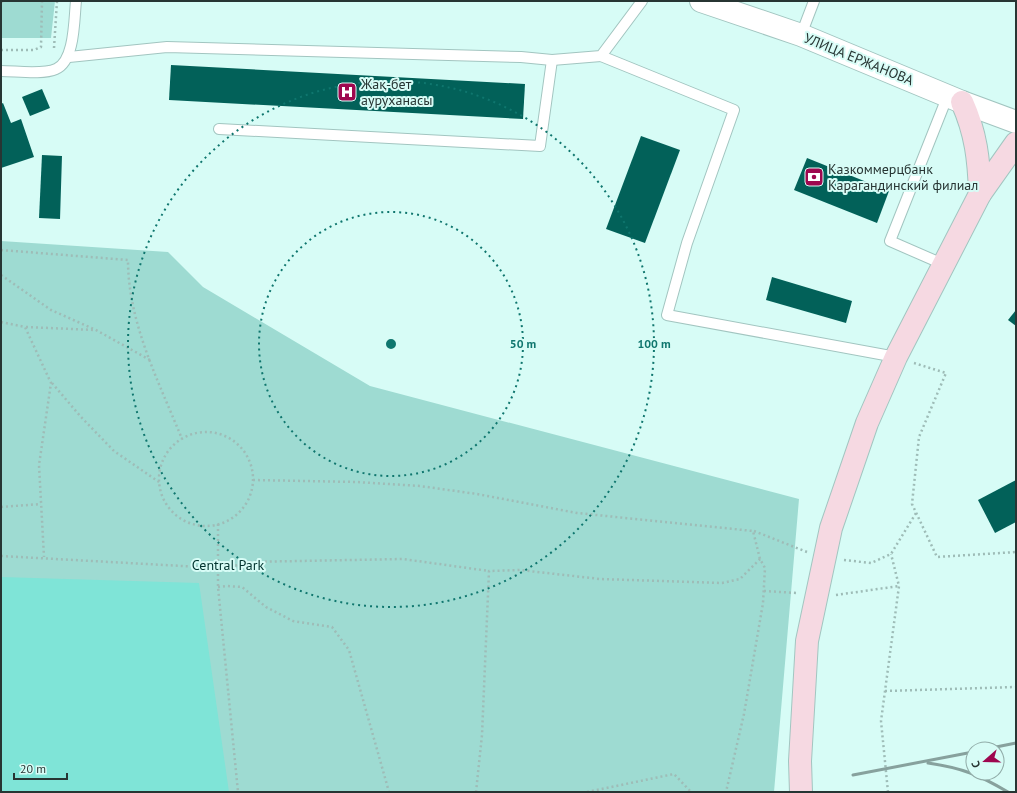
<svg xmlns="http://www.w3.org/2000/svg" width="1017" height="793" font-family="'PT Sans',sans-serif">
<style>
.green{fill:#9edbd2}
.water{fill:#7fe4d7}
.building{fill:#026159}
.lines{fill:none;stroke-linecap:round;stroke-linejoin:round}
.service-casing{stroke:#a2c5c0;stroke-width:12}
.tertiary-casing{stroke:#a2c5c0;stroke-width:24}
.secondary-casing{stroke:#a2c5c0;stroke-width:24}
.path{stroke:#9ebcb7;stroke-width:2.5;stroke-dasharray:2 3;stroke-linecap:butt}
.service{stroke:#fff;stroke-width:10}
.tertiary{stroke:#fff;stroke-width:22}
.secondary{stroke:#f6d9e2;stroke-width:22}
.rail{stroke:#87a19d;stroke-width:3}
.ring{fill:none;stroke:#0f766e;stroke-width:2;stroke-dasharray:2 4}
.labels{text-anchor:middle;stroke-width:4;stroke-linejoin:round;paint-order:stroke}
.street-label{font-size:14px;fill:#273533;stroke:#d7fcf6}
.poi-label{font-size:14px;fill:#273533;stroke:#d7fcf6;text-anchor:start}
.park-label{font-size:14px;fill:#00332e;stroke:#d7fcf6}
.centre{fill:#0f766e;stroke:#d7fcf6;stroke-width:2}
.ring-label{font-size:12px;text-anchor:middle;font-weight:bold;fill:#0f766e;stroke:#d7fcf6;stroke-width:4;stroke-linejoin:round;paint-order:stroke}
</style>
<rect width="100%" height="100%" fill="#d7fcf6"/>
<g class="green">
<polygon points="1,1 55,1 51,38 1,38"/>
<polygon points="1,241 168,252 203,287 370,386 799,499 774,792 1,792"/>
</g>
<polygon class="water" points="1,577 199,583 229,792 1,792"/>
<g class="building">
<polygon points="171,65 525,84 523,119 169,100"/>
<polygon points="42,89 50,108 30,116 22,97"/>
<polygon points="3,103 11,123 21,119 34,157 1,168 1,104"/>
<polygon points="641,136 680,150 645,243 606,229"/>
<polygon points="42,155 62,156 60,219 39,218"/>
<polygon points="807,158 889,191 877,223 794,190"/>
<polygon points="772,277 852,301 846,323 766,300"/>
<polygon points="1016,310 1016,326 1008,320"/>
<polygon points="1016,480 1016,522 995,533 978,500"/>
</g>
<g class="lines">
<defs>
<g id="service">
<polyline points="801,35 814,1"/>
<polyline points="601,56 734,110 687,243 667,315 896,357"/>
<polyline points="69,57 167,47 521,57 552,60 540,146 219,129"/>
<polyline points="552,60 601,56 642,1"/>
<path d="M1 71C16 71 43 75 56 69 75 61 74 19 76 1"/>
<polyline points="945,265 890,241 948,95"/>
</g>
<polyline id="tertiary" points="701,1 801,35 962,102 1016,122"/>
<g id="secondary">
<path d="M962 102C976 133 979 160 980 194"/>
<polyline points="801,792 800,761 807,641 831,528 867,423 896,357 980,194 1016,143"/>
</g>
</defs>
<use href="#service" class="service-casing"/>
<use href="#tertiary" class="tertiary-casing"/>
<use href="#secondary" class="secondary-casing"/>
<g class="path">
<polyline points="1,2 4,1"/>
<polyline points="54,48 57,1"/>
<polyline points="1,50 34,50 41,47 42,1"/>
<path d="M1 250 128 260C128 323 159 382 182 439"/>
<polyline points="1,275 51,310 96,330 150,360"/>
<polyline points="1,322 25,327 51,383 39,465 44,557"/>
<polyline points="26,327 95,330"/>
<polyline points="914,363 946,373 919,437 912,504 937,557 1016,552"/>
<polyline points="52,383 81,417 114,451 159,482"/>
<circle cx="206" cy="479" r="47"/>
<polyline points="253,480 357,482 420,486 477,494 577,513 753,531 760,559 765,568 763,603 744,714 726,792"/>
<polyline points="1,507 41,504"/>
<polyline points="218,524 218,587 238,792"/>
<polyline points="754,531 807,552"/>
<polyline points="1,556 219,568 232,567 246,562 403,559 489,571"/>
<polyline points="844,560 871,563 891,554 916,513"/>
<polyline points="218,587 227,586 242,587 266,607 293,621 332,627 349,650 389,792"/>
<polyline points="764,591 797,593"/>
<polyline points="836,595 899,586"/>
<polyline points="885,691 1016,687"/>
<polyline points="476,792 482,735 489,571 520,570 600,579 722,583 740,579 760,559"/>
<polyline points="587,792 674,774 691,792"/>
<polyline points="888,792 881,721 899,586 891,554"/>
</g>
<use href="#service" class="service"/>
<use href="#tertiary" class="tertiary"/>
<use href="#secondary" class="secondary"/>
<g class="rail">
<polyline points="986,749 1016,743"/>
<path d="M928 763C963 768 979 775 1008 792"/>
<polyline points="853,775 973,752"/>
</g>
</g>
<g class="ring">
<circle cx="391" cy="344" r="132"/>
<circle cx="391" cy="344" r="263"/>
</g>
<defs>
<symbol id="hospital-square" viewBox="-11 -11 22 22"><rect x="-9" y="-9" width="18" height="18" rx="4" fill="#9e074f" stroke="#d7fcf6"/><path d="M-5-5h3v3.5h4V-5h3V5h-3V1.5h-4V5h-3Z" fill="#fff"/></symbol>
<symbol id="bank-square" viewBox="-11 -11 22 22"><rect x="-9" y="-9" width="18" height="18" rx="4" fill="#9e074f" stroke="#d7fcf6"/><path d="M-6-4H6V4H-6ZM0-2.3a2.3 2.3 0 1 0 0 4.6a2.3 2.3 0 1 0 0-4.6Z" fill="#fff"/></symbol>
</defs>
<g fill-rule="evenodd">
<use href="#hospital-square" x="336" y="81" width="22" height="22"/>
<use href="#bank-square" x="803" y="166" width="22" height="22"/>
</g>
<g class="labels">
<g class="street-label">
<text transform="translate(859 59) rotate(22)" y="5">УЛИЦА ЕРЖАНОВА</text>
</g>
<g class="poi-label">
<text x="361" y="89">Жақ-бет<tspan x="361" dy="16">ауруханасы</tspan></text>
<text x="828" y="174">Казкоммерцбанк<tspan x="828" dy="16">Карагандинский филиал</tspan></text>
</g>
<g class="park-label">
<text x="228" y="570">Central Park</text>
</g>
</g>
<circle cx="391" cy="344" r="6" class="centre"/>
<g class="ring-label">
<text x="523" y="348">50 m</text>
<text x="654" y="348">100 m</text>
</g>
<rect width="1017" height="793" fill="none" stroke="#273533" stroke-width="4"/>
<g transform="translate(985 761) rotate(250)"><circle r="19" fill="#d7fcf6" stroke="#91aca8"/>
<path d="M0-3L7 15L0 10L-7 15Z" fill="#9e074f"/>
<text y="-6" font-size="11" font-weight="bold" text-anchor="middle" fill="#273533">С</text>
</g>
<path d="M14 773v6h53v-6" fill="none" stroke="#273533" stroke-width="2"/>
<text x="20" y="773" font-size="12" fill="#273533" stroke="#d7fcf6" stroke-width="3" paint-order="stroke">20 m</text>
</svg>
